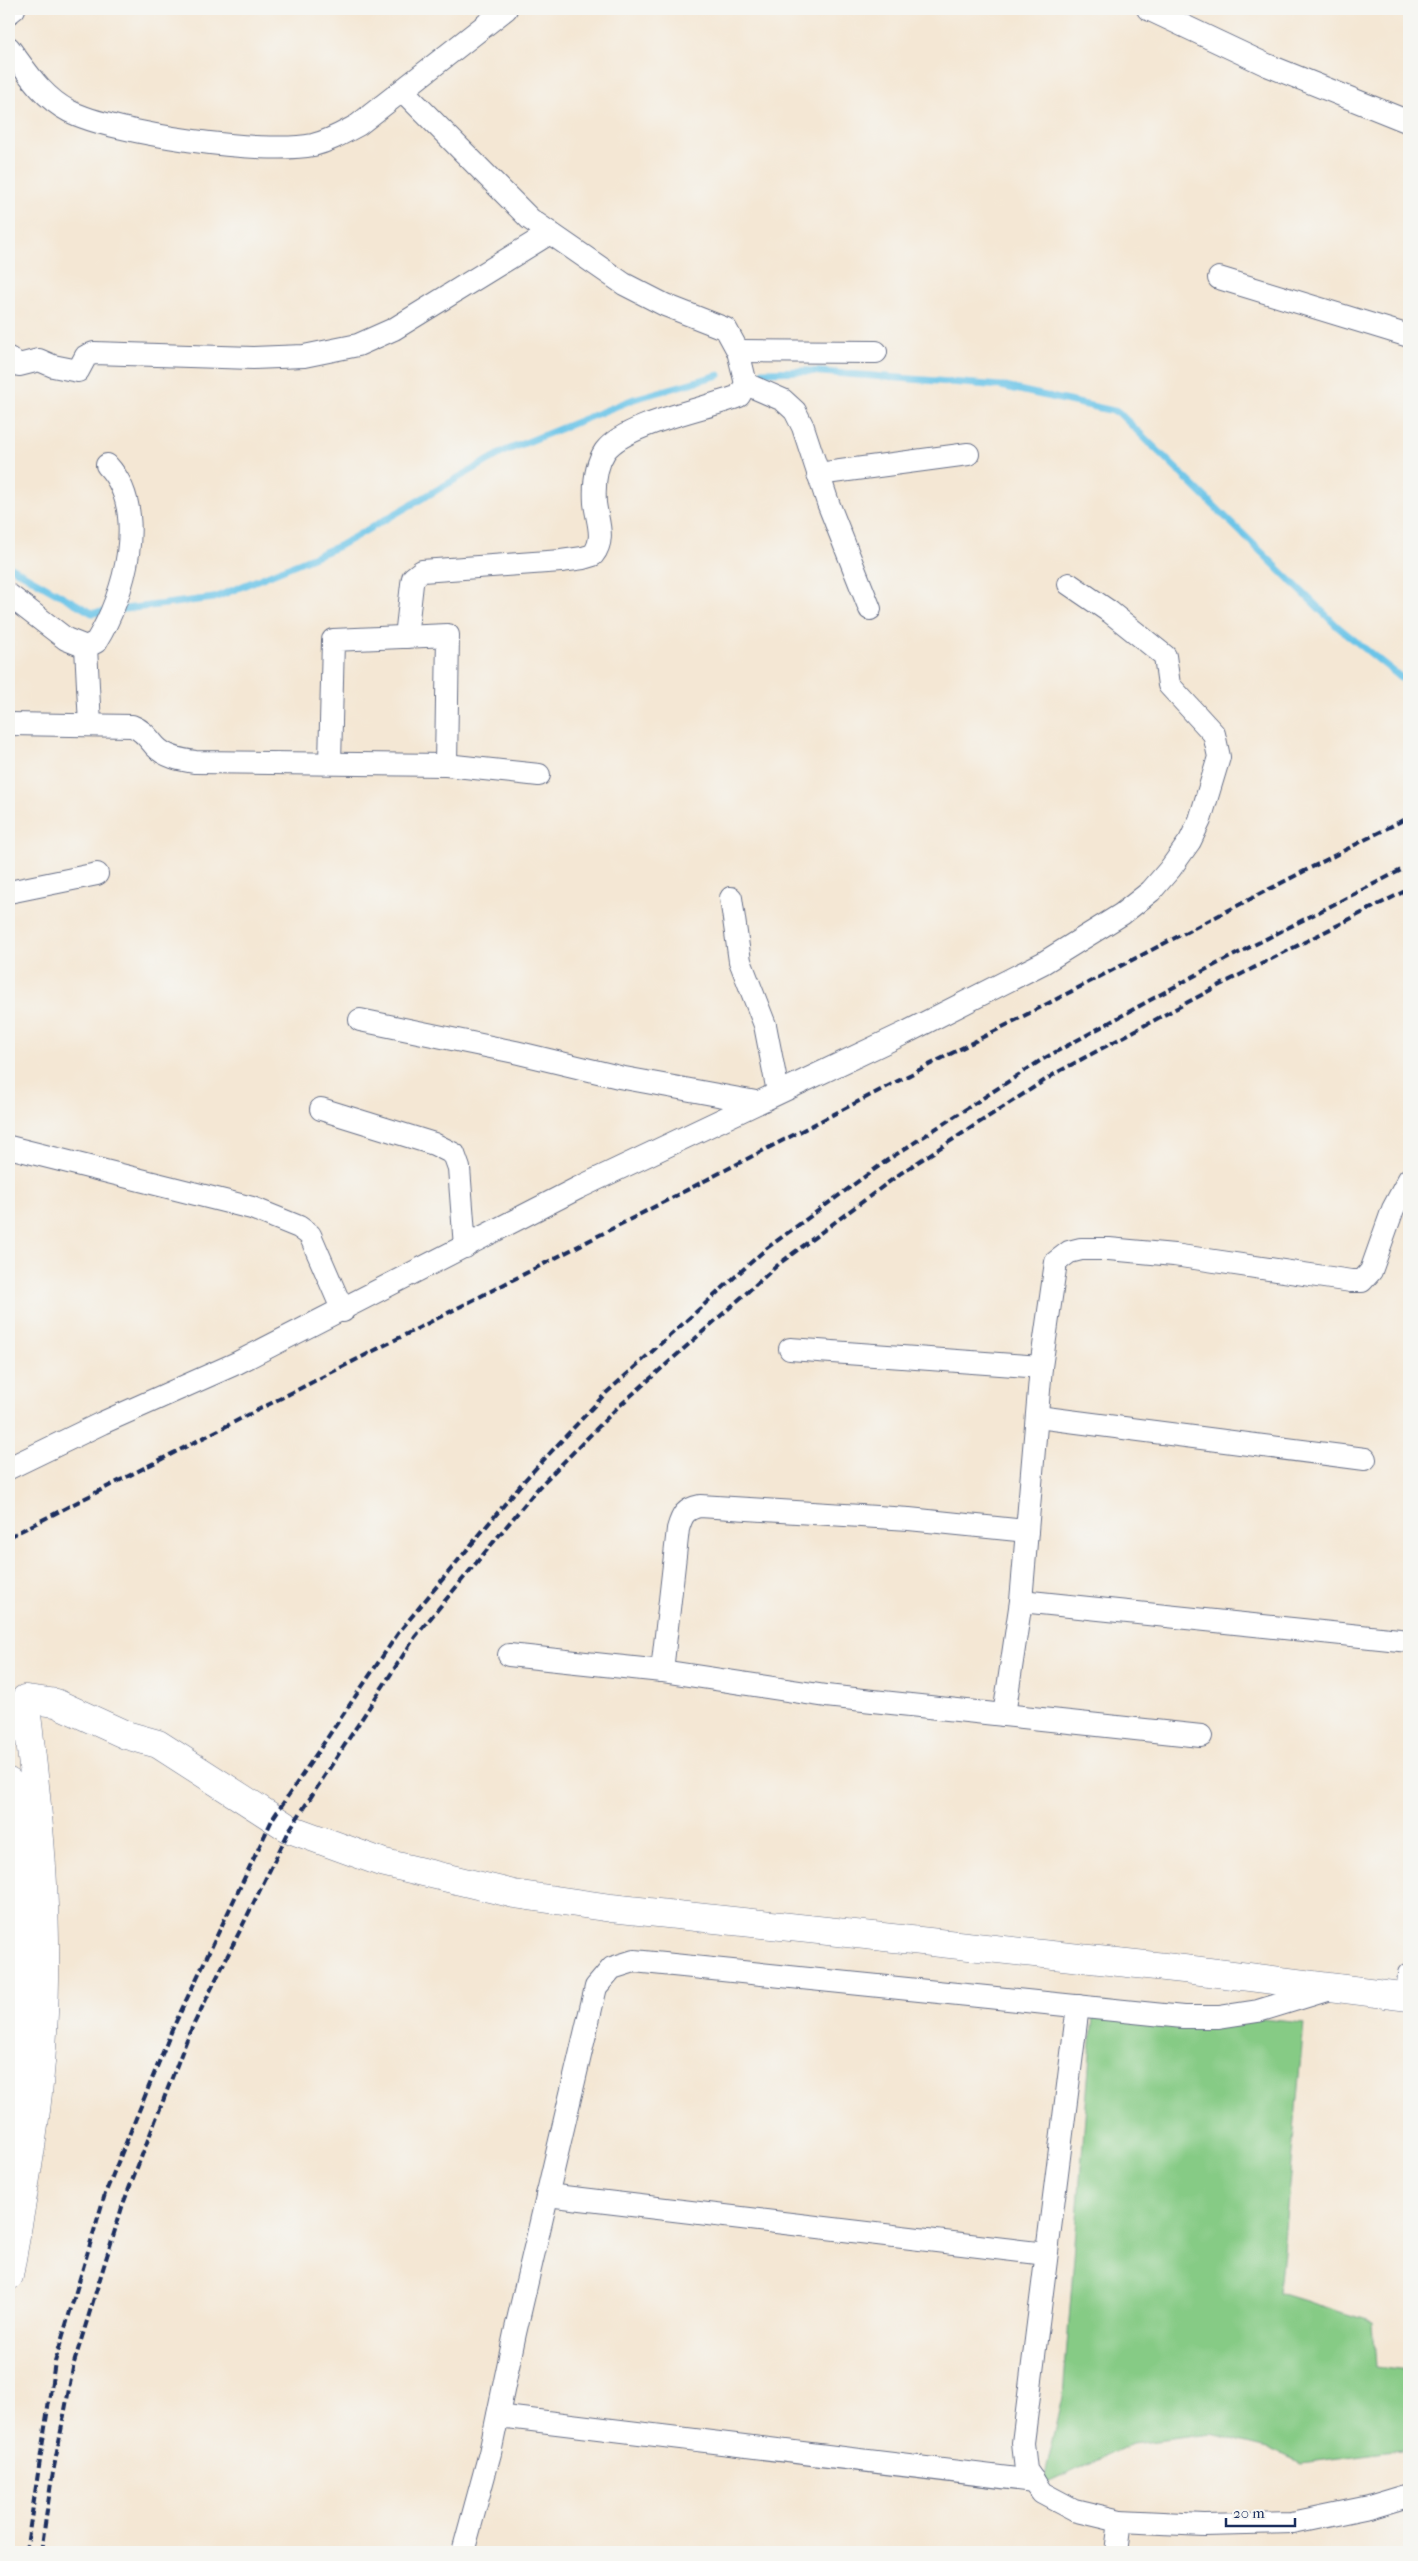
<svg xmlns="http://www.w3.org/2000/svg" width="1418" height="2561" font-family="'IM FELL French Canon',serif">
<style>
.green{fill:#86cb85;stroke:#507d72}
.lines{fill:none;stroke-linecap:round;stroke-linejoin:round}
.stream{stroke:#6bc4e8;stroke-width:7}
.minor-casing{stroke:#676f87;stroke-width:24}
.tertiary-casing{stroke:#676f87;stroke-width:29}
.secondary-casing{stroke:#676f87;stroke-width:29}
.minor{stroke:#fff;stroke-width:22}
.tertiary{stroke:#fff;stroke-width:28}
.secondary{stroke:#fff;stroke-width:28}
.rail{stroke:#1b2f5e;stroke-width:4;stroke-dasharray:8 4;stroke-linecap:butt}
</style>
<rect width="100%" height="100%" fill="#f6f6f2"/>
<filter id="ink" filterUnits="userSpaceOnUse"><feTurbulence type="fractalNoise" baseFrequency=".02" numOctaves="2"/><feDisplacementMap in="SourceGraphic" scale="10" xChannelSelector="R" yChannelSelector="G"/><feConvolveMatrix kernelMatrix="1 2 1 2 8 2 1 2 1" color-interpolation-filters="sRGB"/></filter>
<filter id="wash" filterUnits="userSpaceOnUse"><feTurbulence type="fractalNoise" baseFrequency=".0096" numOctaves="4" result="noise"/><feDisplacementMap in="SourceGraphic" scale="20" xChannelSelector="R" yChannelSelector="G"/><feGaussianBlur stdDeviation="1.12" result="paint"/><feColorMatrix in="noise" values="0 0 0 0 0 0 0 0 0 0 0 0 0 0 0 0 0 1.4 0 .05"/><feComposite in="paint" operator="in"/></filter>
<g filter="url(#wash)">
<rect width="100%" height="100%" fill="#f4e7d4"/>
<polygon class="green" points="1094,2003 1304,2023 1279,2293 1373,2322 1376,2367 1409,2371 1409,2449 1300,2463 1268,2448 1211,2434 1132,2444 1043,2485 1063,2396"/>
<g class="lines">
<g class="stream">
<polyline points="763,372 808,371 1001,386 1118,412 1338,627 1409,684"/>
<polyline points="9,566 92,613 106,612"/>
<polyline points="117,610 214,598 339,546 505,451 634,399 719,375"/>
</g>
</g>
</g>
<g filter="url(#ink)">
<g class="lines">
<defs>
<g id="minor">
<polyline points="1148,9 1267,65 1409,122"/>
<polyline points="9,13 14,9"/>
<path d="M9 48C27 72 42 97 69 111 114 134 264 155 313 145 330 141 343 133 358 125L506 9"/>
<path d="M403 91 530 219 624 284 665 305 726 329 738 351 746 384 739 396C706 409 626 423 605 451 595 466 594 487 595 503 597 521 606 539 593 555L583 558 561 561 422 571 413 578 412 584 406 637"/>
<polyline points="1219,278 1409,336"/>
<polyline points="738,351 876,352"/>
<polyline points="9,358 19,365 39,360 53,366 78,371 86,356 94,353 253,358 304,356 358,345 394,329 550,233"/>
<polyline points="746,384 783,400 795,411 803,427 828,503 870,609"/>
<polyline points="818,474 968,454"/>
<path d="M9 595 66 639 86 647 96 642C125 595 149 510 107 465"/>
<polyline points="86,647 90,725"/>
<path d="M9 724 132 726C143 730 148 738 155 746 165 757 181 760 195 762L446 765 539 775"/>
<polyline points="330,763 333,640 448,635 446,765"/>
<polyline points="9,892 97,874"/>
<polyline points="731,898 740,961 765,1025 778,1092"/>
<polyline points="360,1020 515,1052 619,1077 756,1102"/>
<polyline points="321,1109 434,1144 454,1154 459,1168 465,1247"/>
<polyline points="9,1147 252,1208 299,1227 310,1235 343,1311"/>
<polyline points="790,1349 1041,1367"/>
<polyline points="1038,1417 1365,1459"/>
<polyline points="9,1468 102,1423 237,1363 578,1188 905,1033 1043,963 1122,914 1151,891 1170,869 1190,841 1200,820 1219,757 1214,734 1169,685 1165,656 1110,612 1069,584"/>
<polyline points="1021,1601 1409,1641"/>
<polyline points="509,1655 662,1671 826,1696 1201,1736"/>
<path d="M662 1671 678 1529C682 1515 685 1509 700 1506L909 1519 1027 1531"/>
<polyline points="1004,1715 1021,1601 1041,1367 1056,1262 1069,1252 1081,1249 1109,1249 1174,1255 1351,1281 1362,1281 1371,1271 1393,1209 1409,1179"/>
<polyline points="1407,1996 1409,1974"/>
<polyline points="1078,2006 1023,2443 1026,2470 1042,2493 1074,2510 1120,2521 1204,2525 1292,2523 1369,2507 1409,2495"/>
<polyline points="547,2195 1046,2254"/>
<polyline points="498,2416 1034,2481"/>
<polyline points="463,2552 490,2453 515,2333 596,1987 612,1968 634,1961 1183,2017 1219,2017 1258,2011 1330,1989"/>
<polyline points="1116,2552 1120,2521"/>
</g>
<path id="tertiary" d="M9 2276C23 2195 39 2115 43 2032 50 1920 39 1810 25 1699L56 1703 126 1735 158 1744 290 1829 381 1862 514 1894 611 1908 1193 1970 1409 1997"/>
<path id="secondary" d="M9 1782C14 1826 23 1870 25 1915 30 2006 24 2101 9 2192"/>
</defs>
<use href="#minor" class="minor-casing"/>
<use href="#tertiary" class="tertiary-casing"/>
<use href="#secondary" class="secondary-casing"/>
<use href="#minor" class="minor"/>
<use href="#tertiary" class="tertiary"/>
<use href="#secondary" class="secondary"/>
<g class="rail">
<polyline points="9,1537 532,1270 1409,817"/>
<polyline points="26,2552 55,2362 105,2194 172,2030 273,1818 399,1632 523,1482 606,1393 767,1248 886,1161 1043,1059 1205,970 1409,866"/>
<polyline points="41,2552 51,2483 74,2363 123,2204 189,2034 290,1829 415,1637 539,1487 616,1409 780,1263 901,1173 1056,1073 1218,986 1409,889"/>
</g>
</g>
</g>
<rect width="1418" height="2561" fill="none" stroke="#f6f6f2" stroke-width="30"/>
<path d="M1226 2518v8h69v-8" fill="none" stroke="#1b2f5e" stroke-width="2.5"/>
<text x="1233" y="2518" font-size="15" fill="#1b2f5e" stroke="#f6f6f2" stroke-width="4" paint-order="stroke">20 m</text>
</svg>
